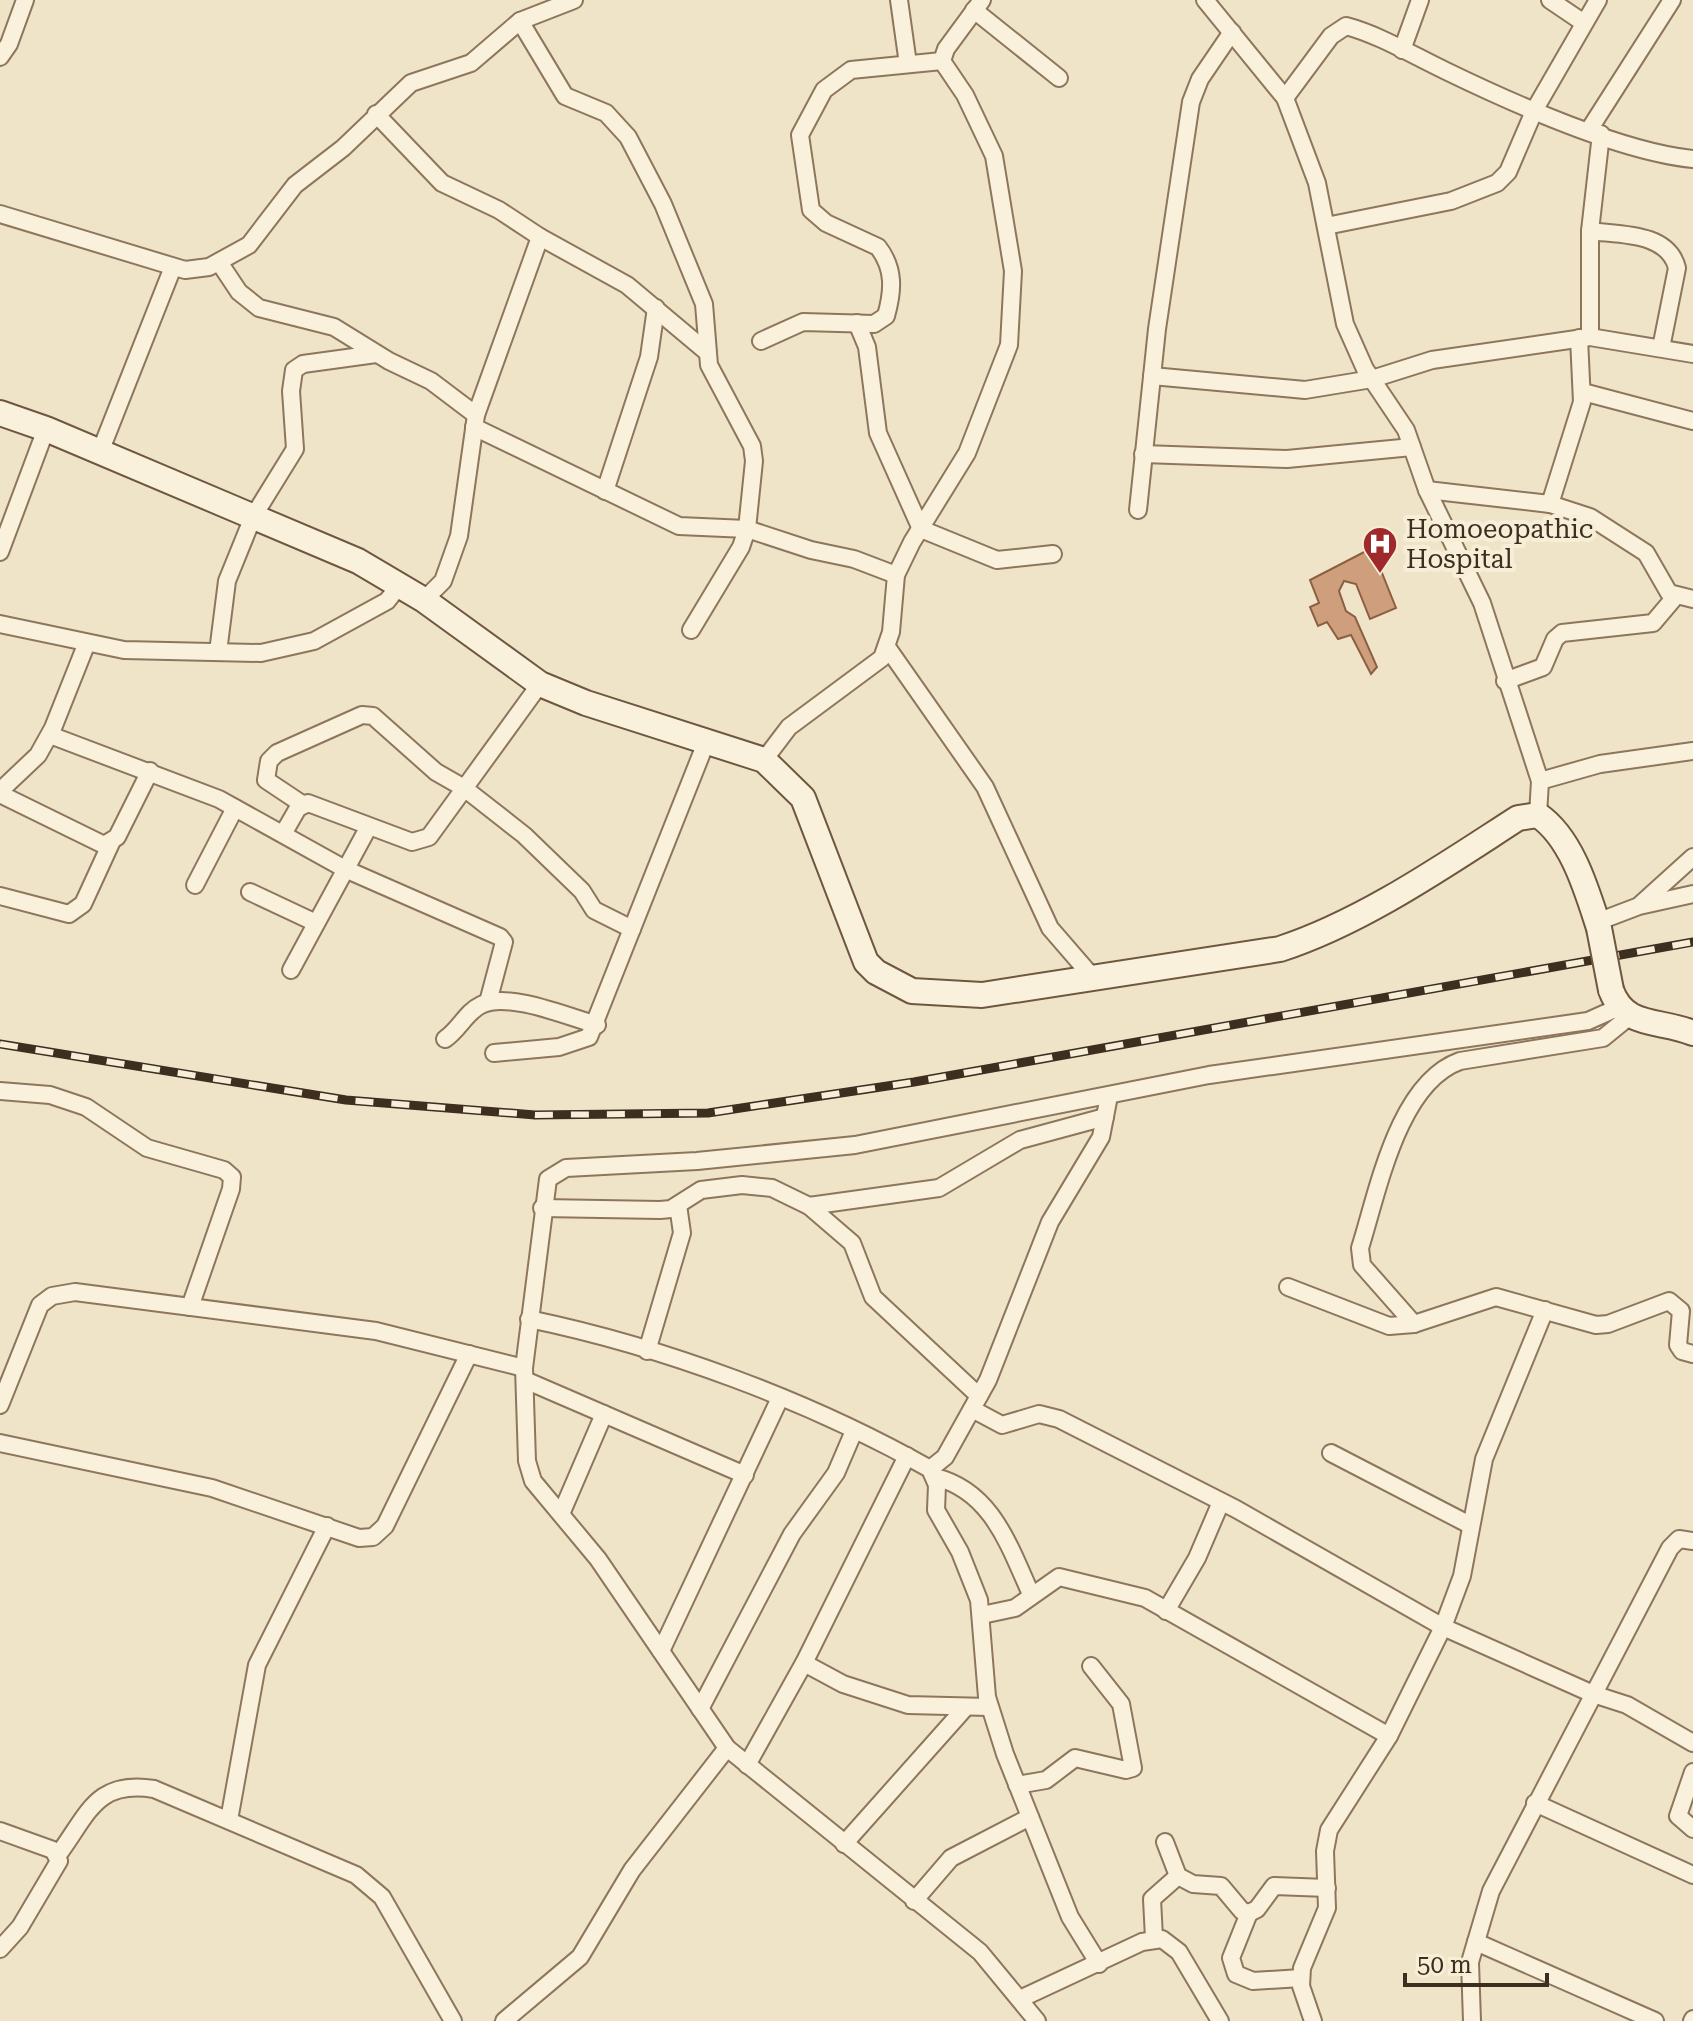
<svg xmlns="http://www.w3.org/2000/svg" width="1693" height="2021" font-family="'Roboto Serif',serif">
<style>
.building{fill:#cf9f7d;stroke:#8d5f41;stroke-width:2}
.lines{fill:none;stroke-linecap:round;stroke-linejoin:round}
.street-casing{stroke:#8d765c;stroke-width:20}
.secondary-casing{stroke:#6f573f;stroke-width:28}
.street{stroke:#faf1dc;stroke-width:16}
.secondary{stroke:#faf1dc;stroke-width:24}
.rail-casing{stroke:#3d2e20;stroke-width:9}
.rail{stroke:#f7eed8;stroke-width:6;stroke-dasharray:18;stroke-linecap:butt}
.secondary-bridge-casing{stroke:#6f573f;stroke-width:28;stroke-linecap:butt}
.secondary-bridge{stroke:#faf1dc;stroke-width:24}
.labels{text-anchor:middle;stroke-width:8;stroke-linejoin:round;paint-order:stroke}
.poi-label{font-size:26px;fill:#3d2e20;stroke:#f7eed8;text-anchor:start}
</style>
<rect width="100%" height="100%" fill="#f0e4c8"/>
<polygon class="building" points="1372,548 1396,608 1370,619 1356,584 1344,581 1339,591 1346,611 1355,617 1377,667 1371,674 1351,635 1338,639 1327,622 1318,626 1310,607 1319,603 1310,580"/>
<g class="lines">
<defs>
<g id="street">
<polyline points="899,0 908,64"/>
<polyline points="1205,0 1285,98 1317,183 1345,324 1365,369 1406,430 1427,490 1482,603 1540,781 1538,815"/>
<polyline points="1550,0 1584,23"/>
<polyline points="974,10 1059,78"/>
<polyline points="520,21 565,96 606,113 628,137 663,204 704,304 709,365 752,446 754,461 747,529 741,547 691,630"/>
<polyline points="1402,50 1420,0"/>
<polyline points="0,57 9,44 25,0"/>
<path d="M1285 98 1331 36 1346 26C1380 35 1414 56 1446 71 1512 103 1622 152 1693 159"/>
<polyline points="376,114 442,183 499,210 540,237 627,285 707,352"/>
<polyline points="1589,130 1672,0"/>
<polyline points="0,214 185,270 209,267 249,245 295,185 343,148 411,83 471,63 520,21 574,0"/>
<polyline points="1326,226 1451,201 1497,183 1508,172 1535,109 1598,0"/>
<path d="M1590 231C1620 235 1668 232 1677 268L1661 348"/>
<polyline points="219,262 239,292 259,308 334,327 389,361 431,381 476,415"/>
<polyline points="857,323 867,347 878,433 921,529 997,560 1053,554"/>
<polyline points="1590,337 1590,231 1601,134"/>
<path d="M761 341 803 322 874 324 886 316C893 291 895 269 878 247L826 223 811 210 800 135 824 90 851 70 942 61"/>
<polyline points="1152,376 1305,390 1372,379 1432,360 1590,337 1693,354"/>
<polyline points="1583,392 1693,421"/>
<polyline points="474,427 679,526 747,529 811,550 854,559 896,575"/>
<polyline points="100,452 173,267"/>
<polyline points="1143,454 1287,459 1412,447"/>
<polyline points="1427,490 1550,504 1590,517 1646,553 1669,593 1693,599"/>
<polyline points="605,491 649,357 656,308"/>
<polyline points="1550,504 1582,402 1579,338"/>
<polyline points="1138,510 1157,329 1191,102 1200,79 1232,32"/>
<polyline points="0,552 46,429"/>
<polyline points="424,600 443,581 459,536 476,415 540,237"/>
<polyline points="0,624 124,650 261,653 314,641 387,601 399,586"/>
<polyline points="887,647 985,787 1050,928 1095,980"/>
<polyline points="218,652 227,581 253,517 295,449 291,391 294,370 303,364 376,354"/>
<polyline points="1505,681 1543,667 1555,639 1562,633 1653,623 1675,597"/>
<polyline points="50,735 219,799 345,869 500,937 504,942 488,1002"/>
<polyline points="764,760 789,727 882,658 891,632 896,575 912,542 967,453 1009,345 1013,271 994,156 965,95 942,61 946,49 982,0"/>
<polyline points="1540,781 1600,764 1693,751"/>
<polyline points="0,791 38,755 53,728 86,645"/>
<polyline points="0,794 104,845 117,837 150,771"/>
<polyline points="302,804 266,780 269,761 277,753 362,715 373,716 436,772 464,788 524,835 582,891 594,910 632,929"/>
<polyline points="283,834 298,808 308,803 412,842 429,837 540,684"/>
<polyline points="195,885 235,808"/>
<polyline points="250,892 316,923"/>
<polyline points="0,896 69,914 83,904 111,843"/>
<polyline points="1641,904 1693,857"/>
<polyline points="1597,922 1639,906 1693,894"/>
<polyline points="291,970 368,828"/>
<path d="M445 1039C459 1030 466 1012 481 1005 507 991 569 1017 597 1025"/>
<polyline points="494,1053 559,1047 589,1037 707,740"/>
<polyline points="0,1091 50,1095 86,1107 147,1148 224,1170 232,1177 231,1189 190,1307"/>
<polyline points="809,1206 939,1188 1020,1140 1105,1117"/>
<polyline points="542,1208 660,1210 671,1209 701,1190 742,1185 772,1188 809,1206 852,1243 873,1297 979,1396"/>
<polyline points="1288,1287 1389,1326 1414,1324 1496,1297 1596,1325 1608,1324 1669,1301 1681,1311 1678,1345 1682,1351 1693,1354"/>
<path d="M529 1319C664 1347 810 1401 930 1469L937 1485 936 1510 960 1552 979 1600 987 1697 1005 1754 1070 1917 1099 1964"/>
<path d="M1414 1324 1362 1265 1360 1248C1378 1191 1398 1083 1460 1061L1603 1038 1630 1016"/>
<polyline points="647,1351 682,1233 678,1205"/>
<polyline points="525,1380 745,1475"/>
<polyline points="0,1405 40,1305 52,1296 75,1292 376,1331 524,1368"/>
<polyline points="972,1409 1002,1425 1039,1414 1059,1419 1236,1509 1443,1627 1593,1694 1627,1705 1693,1743"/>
<polyline points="0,1443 212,1488 359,1538 373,1537 385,1526 469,1354"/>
<polyline points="1331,1453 1470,1525"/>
<polyline points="930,1469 945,1457 988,1380 1050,1222 1101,1137 1109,1096"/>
<path d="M935 1477C992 1491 1009 1546 1031 1594"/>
<polyline points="561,1514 604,1414"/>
<polyline points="1166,1611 1197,1558 1221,1502"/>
<polyline points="982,1615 1015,1608 1059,1577 1145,1598 1389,1736"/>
<polyline points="661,1651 780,1398"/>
<polyline points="804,1663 843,1684 908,1705 989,1707"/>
<polyline points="700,1709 792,1534 836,1473 854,1431"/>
<polyline points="747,1765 804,1663 907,1456"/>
<polyline points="1693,1772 1678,1816 1693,1829"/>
<polyline points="1017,1785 1046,1780 1075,1758 1126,1770 1133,1768 1121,1704 1091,1666"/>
<polyline points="1535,1803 1693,1875"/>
<polyline points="229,1820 257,1665 327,1526"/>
<polyline points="0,1831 53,1850 59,1861 20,1927 0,1949"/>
<polyline points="1165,1842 1178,1876 1193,1884 1221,1886 1242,1911 1249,1913 1257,1909 1274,1886 1327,1888"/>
<polyline points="844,1844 966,1707"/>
<path d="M58 1855C89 1813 96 1780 154 1789L356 1875 382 1897 453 2021"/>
<polyline points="914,1901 951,1858 1030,1817"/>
<polyline points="1249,1913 1231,1958 1236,1974 1253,1981 1301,1978"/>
<polyline points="1154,1938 1152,1899 1178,1876"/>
<polyline points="1476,1942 1655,2021"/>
<polyline points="1020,1999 1142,1942 1162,1939 1179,1952 1220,2021"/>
<polyline points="504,2021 580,1957 632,1870 727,1748"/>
<polyline points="1037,2021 980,1952 727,1748 598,1559 533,1481 527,1461 524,1368 548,1179 566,1168 697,1161 855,1145 1209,1075 1588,1021 1617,1008"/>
<polyline points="1313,2021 1301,1986 1302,1968 1327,1908 1325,1851 1329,1830 1389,1736 1443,1627 1462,1576 1484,1459 1545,1310"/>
<polyline points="1472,2021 1470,1962 1491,1891 1670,1548 1679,1539 1693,1541"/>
<polyline points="1692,2021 1693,2019"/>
</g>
<g id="secondary">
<path d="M0 413 46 429 358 561 424 600 540 684 586 703 764 760 803 798 866 962 876 972 912 991 982 995 1280 949C1363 922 1445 865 1518 818L1538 815C1572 838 1587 891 1599 928"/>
<path d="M1611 990C1625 1029 1660 1019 1693 1033"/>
</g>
</defs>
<use href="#street" class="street-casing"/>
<use href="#secondary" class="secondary-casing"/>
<use href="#street" class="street"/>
<use href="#secondary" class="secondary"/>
<defs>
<polyline id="rail" points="0,1044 346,1100 535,1115 708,1113 914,1082 1693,942"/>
</defs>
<use href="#rail" class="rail-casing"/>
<use href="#rail" class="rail"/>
<defs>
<polyline id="secondary-bridge" points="1599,928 1611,990"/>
</defs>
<use href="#secondary-bridge" class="secondary-bridge-casing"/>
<use href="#secondary-bridge" class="secondary-bridge"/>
</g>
<defs>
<symbol id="hospital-pin" viewBox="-11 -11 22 30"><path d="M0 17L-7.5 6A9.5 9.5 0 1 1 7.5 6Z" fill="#9e2a2b" stroke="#f7eed8"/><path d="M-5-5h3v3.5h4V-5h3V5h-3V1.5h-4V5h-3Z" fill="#fff"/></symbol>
</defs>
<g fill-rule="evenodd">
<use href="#hospital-pin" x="1360" y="524" width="40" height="54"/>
</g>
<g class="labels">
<g class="poi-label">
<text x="1406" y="538">Homoeopathic<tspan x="1406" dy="30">Hospital</tspan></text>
</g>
</g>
<path d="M1405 1973v12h142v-12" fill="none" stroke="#3d2e20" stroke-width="4"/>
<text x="1417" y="1973" font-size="24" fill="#3d2e20" stroke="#f7eed8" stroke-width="6" paint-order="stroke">50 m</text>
</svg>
